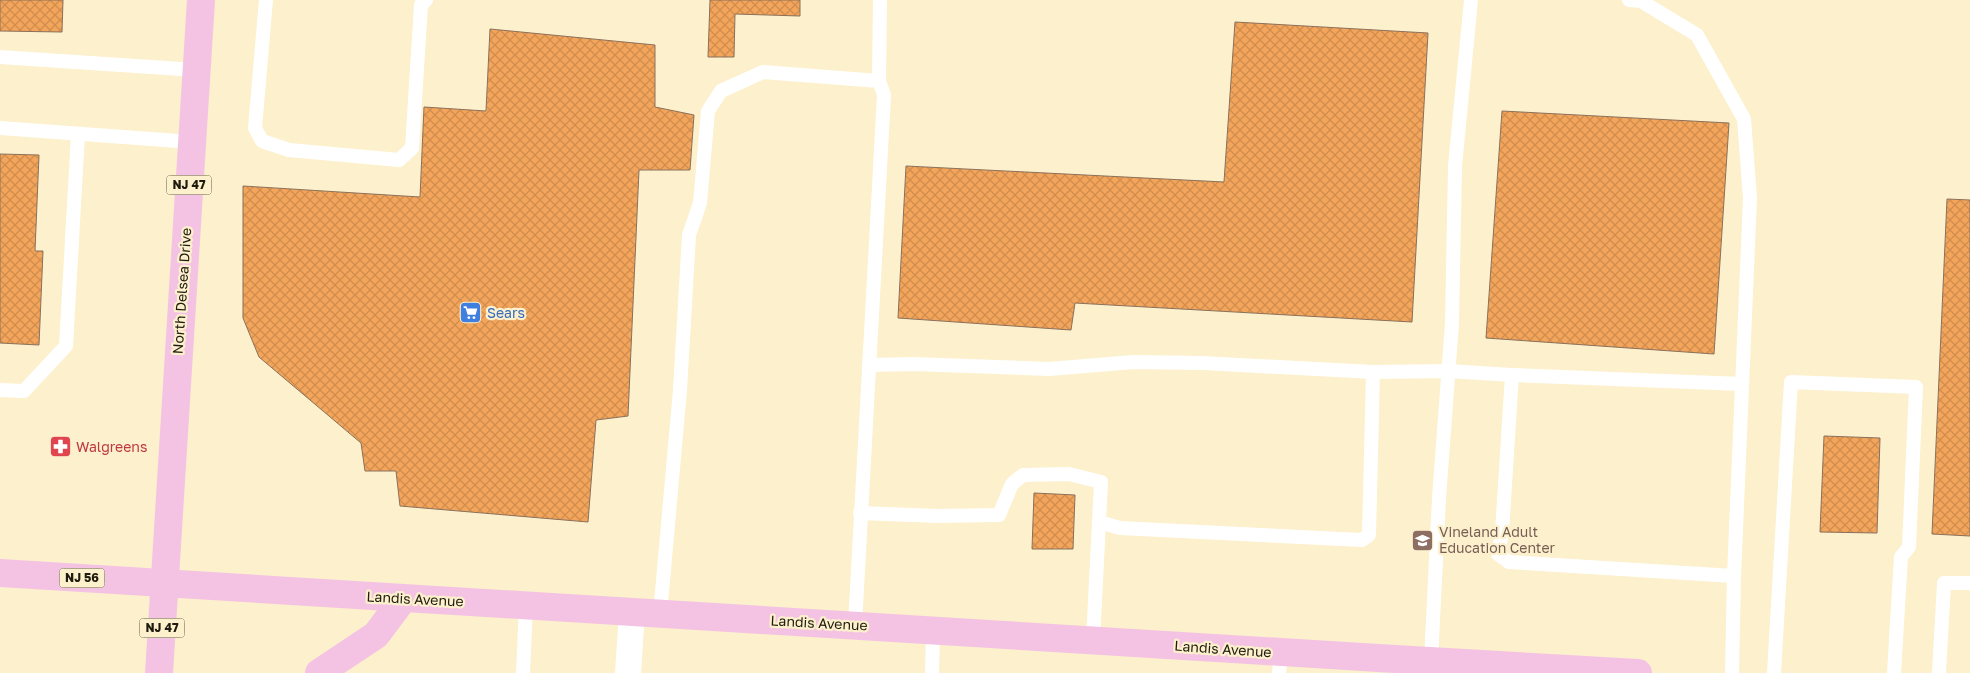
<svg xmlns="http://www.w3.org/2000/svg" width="1970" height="673" font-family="'Golos Text',sans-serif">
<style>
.building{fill:url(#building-cross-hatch);stroke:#8b705a}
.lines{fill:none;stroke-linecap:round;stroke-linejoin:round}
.service{stroke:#fff;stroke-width:14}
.minor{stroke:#fff;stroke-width:26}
.primary{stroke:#f4c3e3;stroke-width:28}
.labels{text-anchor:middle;stroke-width:4.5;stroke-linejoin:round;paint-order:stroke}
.shield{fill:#fcf0cd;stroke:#615b47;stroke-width:1}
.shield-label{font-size:12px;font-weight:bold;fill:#1f1b0e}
.street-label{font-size:14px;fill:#1f1b0e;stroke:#fcf0cd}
.shop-label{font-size:14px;fill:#366cbe;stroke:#fcf0cd;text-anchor:start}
.health-label{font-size:14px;fill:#be3a42;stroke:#fcf0cd;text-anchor:start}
.education-label{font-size:14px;fill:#785e54;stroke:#fcf0cd;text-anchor:start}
</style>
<defs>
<pattern id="building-cross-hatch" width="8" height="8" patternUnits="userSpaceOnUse" patternTransform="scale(1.25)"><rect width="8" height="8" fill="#f3a55b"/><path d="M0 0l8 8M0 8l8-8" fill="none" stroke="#d08d4e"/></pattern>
</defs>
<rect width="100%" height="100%" fill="#fcf0cd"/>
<g class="building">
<polygon points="0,0 63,0 62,32 0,31"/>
<polygon points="710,0 800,0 800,16 735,14 734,57 708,57"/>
<polygon points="1235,22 1428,33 1412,322 1075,303 1071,330 898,318 906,166 1224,182"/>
<polygon points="490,29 655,45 655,107 694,115 690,170 639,170 628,416 596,420 588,522 400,506 396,471 365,471 361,443 259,357 243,318 243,186 420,197 424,107 486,111"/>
<polygon points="1502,111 1729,123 1714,354 1486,338"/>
<polygon points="0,154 39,155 35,251 43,251 39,345 0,343"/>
<polygon points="1947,199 1970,200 1970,536 1932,534"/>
<polygon points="1824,436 1880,438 1877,533 1820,532"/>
<polygon points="1034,493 1075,495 1073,549 1032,549"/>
</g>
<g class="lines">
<g class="service">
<polyline points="266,0 255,128 262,141 289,150 399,160 412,148 421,5 426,0"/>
<polyline points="1629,0 1641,1 1697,35 1744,119 1750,198 1734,576 1509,562 1498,554 1502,532 1512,375 1742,384"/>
<polyline points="0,57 196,70"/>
<polyline points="0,128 192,142"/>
<polyline points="869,365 912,364 1049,369 1133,362 1202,363 1373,372 1448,371 1512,375"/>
<polyline points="0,390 24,391 66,346 78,134"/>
<polyline points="860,513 937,516 999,515 1012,484 1023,475 1069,474 1101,482 1099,522 1120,528 1362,540 1369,535 1373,372"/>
<polyline points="660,614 680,390 689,235 700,203 708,111 721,91 763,72 879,81"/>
<polyline points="855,625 884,95 879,81 880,0"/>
<polyline points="1093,640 1099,522"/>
<polyline points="1431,661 1439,498 1452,323 1455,166 1471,0"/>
<polyline points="523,673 526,605"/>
<polyline points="932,673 933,630"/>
<polyline points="1279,673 1281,652"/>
<polyline points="1732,673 1734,576"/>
<polyline points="1774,673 1791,382 1916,387 1909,547 1901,557 1894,673"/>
<polyline points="1939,673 1944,583 1970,583"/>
</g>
<polyline class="minor" points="628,673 632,612"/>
<g class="primary">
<polyline points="0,573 1378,658 1638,673"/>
<polyline points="159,673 201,0"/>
<polyline points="319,673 376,635 403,599"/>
</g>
</g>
<defs>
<symbol id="supermarket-square" viewBox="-11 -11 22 22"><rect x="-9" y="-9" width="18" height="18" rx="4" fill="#3f7fe0" stroke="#fcf0cd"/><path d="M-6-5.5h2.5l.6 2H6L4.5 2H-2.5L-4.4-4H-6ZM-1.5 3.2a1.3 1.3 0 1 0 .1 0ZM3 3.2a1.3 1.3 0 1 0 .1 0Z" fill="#fff"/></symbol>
<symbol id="pharmacy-square" viewBox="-11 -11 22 22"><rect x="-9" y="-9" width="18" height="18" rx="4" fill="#e0444e" stroke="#fcf0cd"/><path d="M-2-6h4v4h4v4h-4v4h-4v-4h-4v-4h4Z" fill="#fff"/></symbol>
<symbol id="school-square" viewBox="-11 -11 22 22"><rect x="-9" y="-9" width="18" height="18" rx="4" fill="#8d6e63" stroke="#fcf0cd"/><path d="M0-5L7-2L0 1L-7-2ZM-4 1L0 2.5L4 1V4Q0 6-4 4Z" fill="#fff"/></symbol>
</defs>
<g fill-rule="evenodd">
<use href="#supermarket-square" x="458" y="300" width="25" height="25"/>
<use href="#pharmacy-square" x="48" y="434" width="25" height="25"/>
<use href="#school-square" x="1410" y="528" width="25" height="25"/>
</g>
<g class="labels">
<g class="shield">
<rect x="166.5" y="175.5" width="45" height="19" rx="4"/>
<rect x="59.5" y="568.5" width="45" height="19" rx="4"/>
<rect x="139.5" y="618.5" width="45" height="19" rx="4"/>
</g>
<g class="shield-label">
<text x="189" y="189">NJ 47</text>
<text x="82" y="582">NJ 56</text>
<text x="162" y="632">NJ 47</text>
</g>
<g class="street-label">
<text transform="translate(182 291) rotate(-86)" y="5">North Delsea Drive</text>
<text transform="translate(415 599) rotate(3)" y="5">Landis Avenue</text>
<text transform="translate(819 623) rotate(3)" y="5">Landis Avenue</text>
<text transform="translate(1223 649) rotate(4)" y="5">Landis Avenue</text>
</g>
<g class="shop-label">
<text x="487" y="318">Sears</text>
</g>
<g class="health-label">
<text x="76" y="452">Walgreens</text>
</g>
<g class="education-label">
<text x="1439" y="537">Vineland Adult<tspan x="1439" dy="16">Education Center</tspan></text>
</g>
</g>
</svg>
